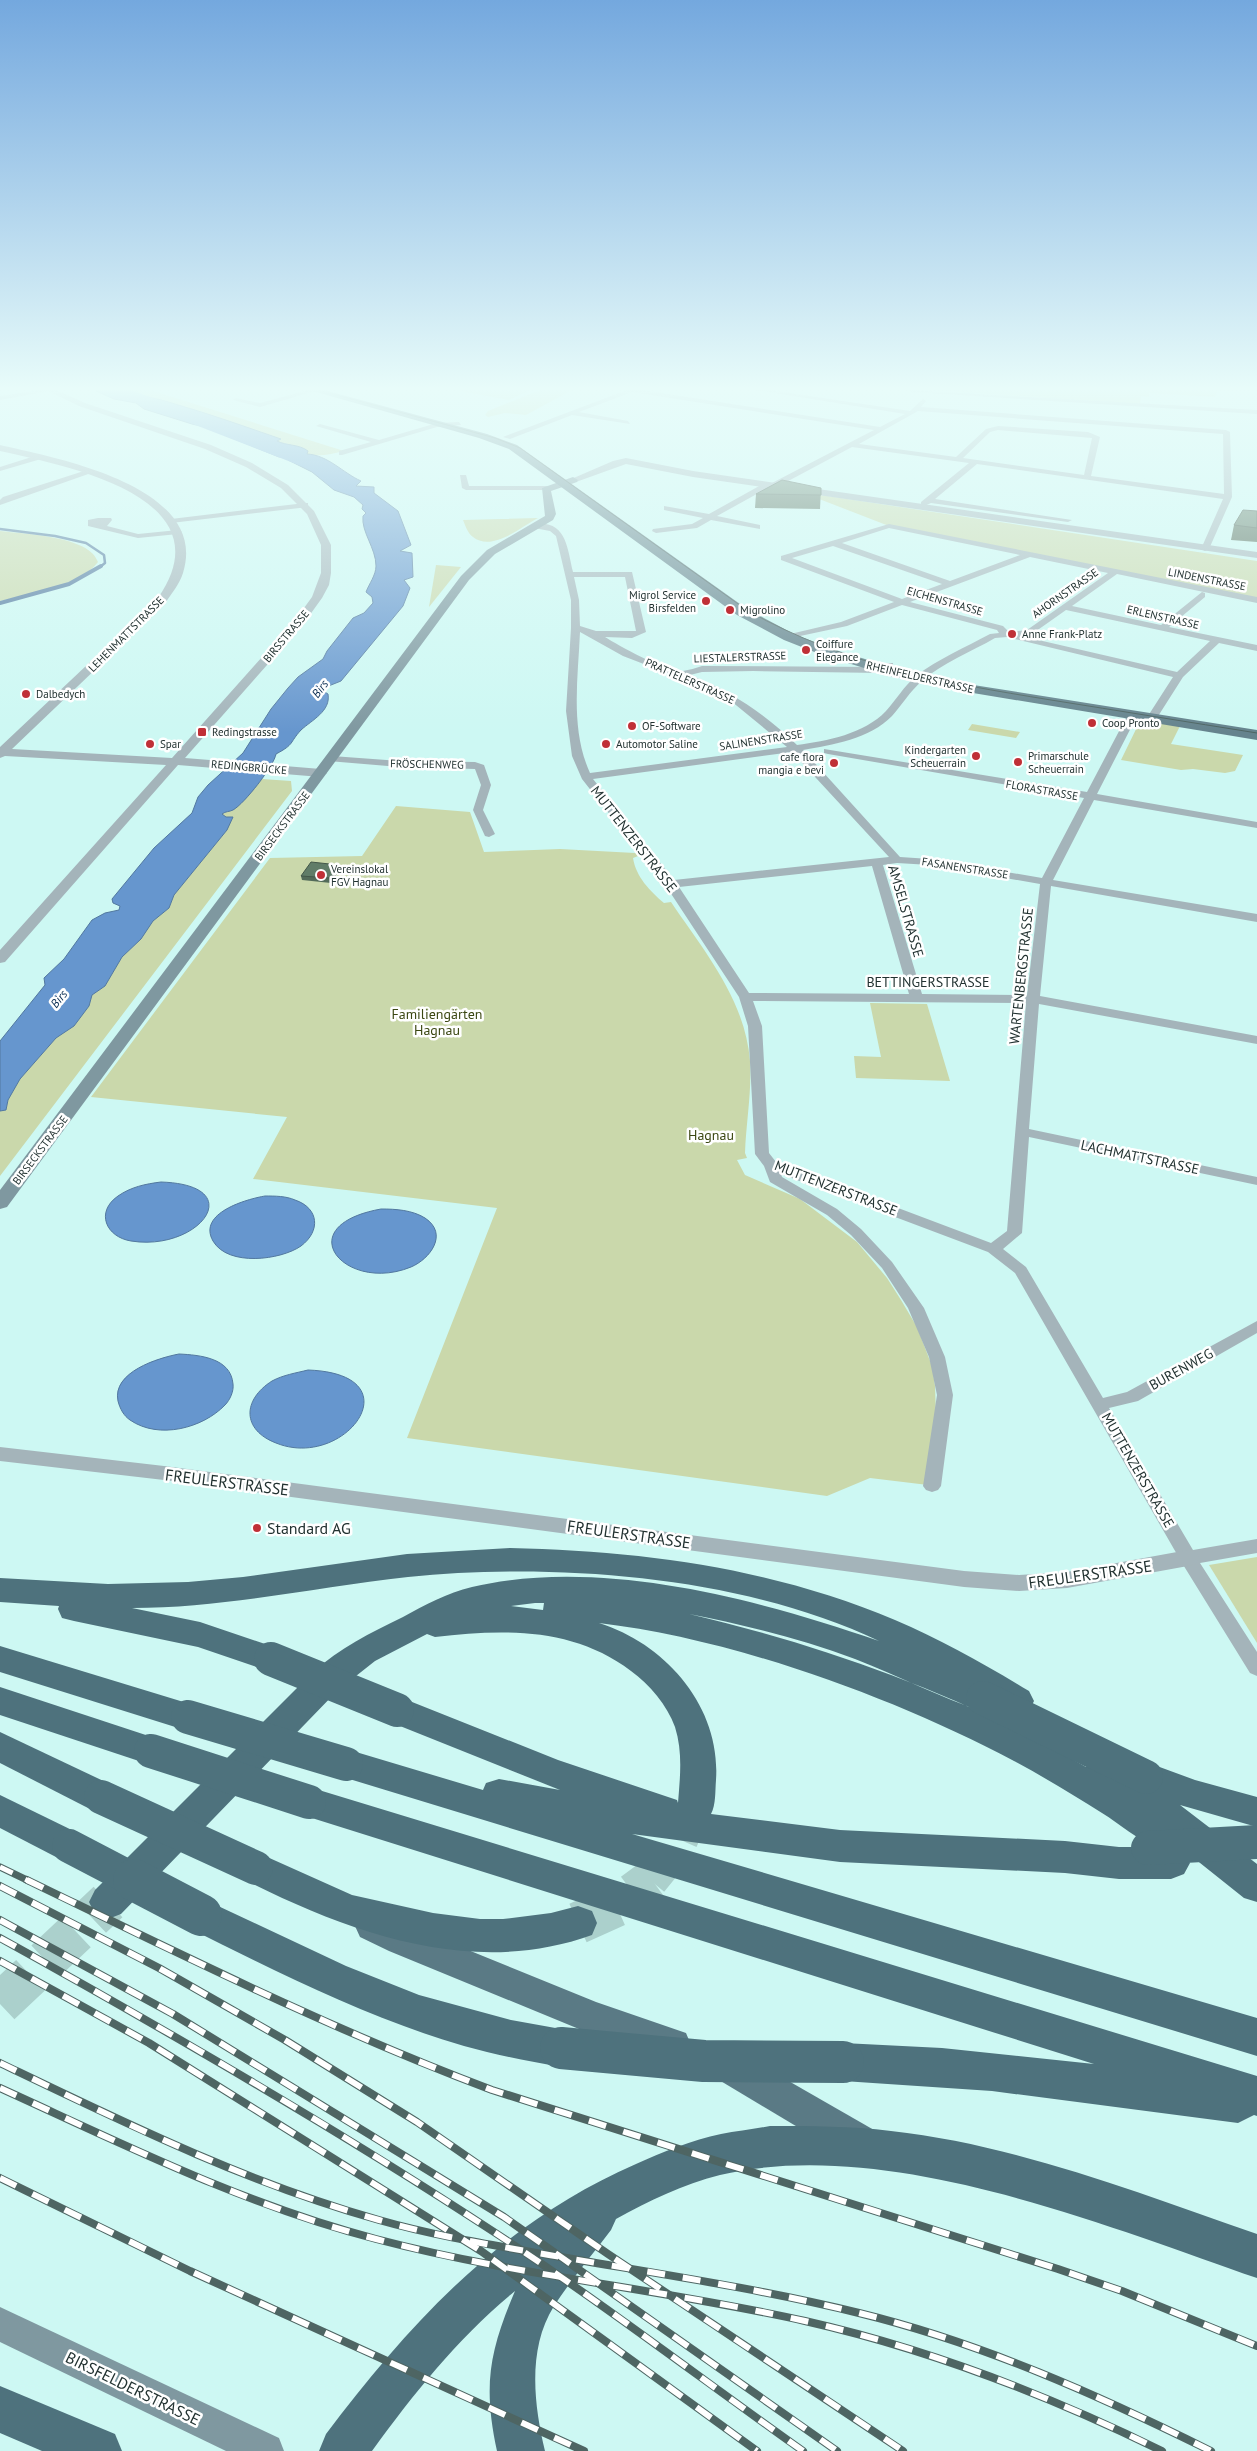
<svg xmlns="http://www.w3.org/2000/svg" width="1257" height="2451" font-family="'PT Sans',sans-serif">
<style>
.green{fill:#cad8ab}
.water{fill:#6696ce;stroke:#52789f}
.lines{fill:none;stroke-linecap:round;stroke-linejoin:round}
.stream-far1{stroke:#52789f;stroke-width:2.5}
.stream{stroke:#52789f;stroke-width:4}
.river{fill:#6696ce;fill-rule:evenodd}
.motorway-tunnel-far1{stroke:#abd0cc;stroke-width:34;stroke-dasharray:34 17;stroke-linecap:butt}
.motorway-tunnel{stroke:#abd0cc;stroke-width:42;stroke-dasharray:42 21;stroke-linecap:butt}
.minor{fill:#a4b4ba;fill-rule:evenodd}
.tertiary{fill:#a4b4ba;fill-rule:evenodd}
.secondary{fill:#7f98a0;fill-rule:evenodd}
.primary{fill:#65838d;fill-rule:evenodd}
.trunk{fill:#5a7a85;fill-rule:evenodd}
.motorway{fill:#4e727d;fill-rule:evenodd}
.tram{stroke:#4e6563;stroke-width:1}
.rail-far1-casing{stroke:#4e6563;stroke-width:7}
.rail-casing{stroke:#4e6563;stroke-width:8}
.rail-far1{stroke:#fff;stroke-width:5;stroke-dasharray:14;stroke-linecap:butt}
.rail{stroke:#fff;stroke-width:6;stroke-dasharray:18;stroke-linecap:butt}
.motorway-bridge-far1{stroke:#4e727d;stroke-width:34}
.motorway-bridge{stroke:#4e727d;stroke-width:42}
.wall{fill:#536b59}
.shaded-wall{fill:#435749}
.building{fill:#607c68;stroke:#435749}
.poi-dot{fill:#c03037;stroke:#fff;stroke-width:2}
.labels{text-anchor:middle;stroke-width:5;stroke-linejoin:round;paint-order:stroke}
.far-street-label{font-size:11px;fill:#223231;stroke:#fff}
.far-poi-label{font-size:11px;fill:#223231;stroke:#fff;text-anchor:start}
.far-water-label{font-size:12px;font-style:italic;fill:#0a2d52;stroke:#fff}
.street-label{font-size:14px;fill:#223231;stroke:#fff}
.park-label{font-size:14px;fill:#3b4712;stroke:#fff}
.near-street-label{font-size:16px;fill:#223231;stroke:#fff}
.near-poi-label{font-size:16px;fill:#223231;stroke:#fff;text-anchor:start}
</style>
<rect width="100%" height="100%" fill="#cdf8f3"/>
<g class="green">
<path d="M124 390H150L344 451C331 454 317 458 305 453 295 448 291 443 280 443L200 411 148 399 143 394Z"/>
<polygon points="461,390 530,390 509,400 460,391"/>
<polygon points="540,390 572,390 526,415 505,413 488,417 485,415 488,411"/>
<polygon points="931,390 1257,390 1217,391 1215,397 1149,393 1149,397 1141,396 1140,404"/>
<polygon points="814,494 1257,561 1257,600 889,526 814,497"/>
<path d="M538 518C521 527 492 552 473 537 468 534 465 525 463 520Z"/>
<path d="M0 531C24 534 90 536 98 562 81 586 28 594 0 601Z"/>
<polygon points="436,565 461,567 429,607"/>
<polygon points="1141,719 1180,726 1171,744 1243,755 1235,771 1225,773 1193,769 1181,770 1121,760"/>
<polygon points="972,724 1020,732 1016,738 968,730"/>
<polygon points="262,779 291,781 292,791 0,1176 0,1111 6,1110 8,1100 20,1079 56,1038 74,1026 89,1006 92,995 105,986 122,957 141,939 153,921 169,908 174,895 227,830 226,817 221,814 232,810"/>
<path d="M396 806 470 812 484 852 560 849 635 853 638 856 633 858C636 877 650 891 664 903L671 902C704 951 745 999 750 1061 752 1091 746 1123 745 1153L747 1158 737 1160 745 1175 800 1199 857 1242 887 1278 901 1300 917 1327 932 1366 935 1386 936 1415 928 1485 870 1478 827 1496 407 1438 497 1208 253 1179 287 1117 91 1097 270 858 362 856Z"/>
<polygon points="870,1003 927,1004 950,1081 856,1078 854,1056 881,1057"/>
<polygon points="1257,1557 1257,1643 1209,1565"/>
</g>
<g class="water">
<path d="M124 390C141 397 158 398 175 404 210 414 246 427 281 439L277 441C287 446 299 444 308 451L307 454C328 455 343 473 361 481L356 486 374 487V493L398 511 411 545 400 551 412 553 413 577 404 580 410 588 403 606 341 681 326 687 323 691 328 694C331 711 312 720 301 730 289 743 295 744 276 754 274 766 244 804 233 810 229 812 226 811 222 814L226 817H233L227 830 174 895 169 908 153 921 141 939 122 957 105 986 92 995 89 1006 74 1026 56 1038 20 1079 8 1100 6 1110 0 1111V1041L45 985 44 978 64 959 92 920 105 913 119 910 120 906 113 903 112 899 154 848 192 813 198 797 208 785 243 753 271 709 288 688 298 677 323 659 327 651 353 618 364 613 373 603 372 597 366 592C369 584 376 575 376 566 376 548 361 532 363 516L366 513 362 509 363 505 354 497 334 490 312 472 288 460 297 456 279 457 215 431 224 427 213 429 192 424 144 409 136 403 114 399 96 391Z"/>
<path d="M161 1182C251 1185 199 1252 131 1241 106 1237 95 1212 118 1196 131 1187 145 1184 161 1182Z"/>
<path d="M265 1196C275 1196 286 1196 295 1200 319 1208 321 1231 301 1246 281 1260 228 1267 213 1241 197 1213 247 1199 265 1196Z"/>
<path d="M381 1209C396 1209 412 1210 425 1218 449 1234 430 1259 411 1267 345 1294 287 1226 381 1209Z"/>
<path d="M179 1354C200 1355 231 1358 233 1384 234 1391 230 1400 225 1405 203 1428 159 1440 130 1420 124 1416 120 1409 118 1401 112 1372 158 1358 179 1354Z"/>
<path d="M308 1370C417 1374 345 1471 276 1443 242 1430 242 1400 272 1381 283 1375 296 1373 308 1370Z"/>
</g>
<g class="lines">
<polyline class="stream-far1" points="0,529 55,536 86,543 104,555 105,563 100,567"/>
<polyline class="stream" points="0,603 69,584 101,566"/>
<polygon class="river" points="110,390 131,390 316,459 341,472 343,476 341,480 329,480 304,467 113,393"/>
<polyline class="motorway-tunnel-far1" points="651,1881 677,1849 695,1808"/>
<g class="motorway-tunnel">
<polyline points="578,1923 618,1905 652,1880"/>
<polyline points="0,2004 108,1902"/>
</g>
<g class="minor">
<polygon points="40,390 54,390 0,400 0,396"/>
<polygon points="309,390 319,390 260,407 233,400 236,398 260,403"/>
<path d="M627 390H642L880 427 905 414 755 390H769L910 411 923 399 926 401 921 407 1226 430 1230 432 1232 497 1209 549 1205 551 1201 549 1223 499 977 464 935 499 1072 520 1068 522 931 503 924 506H921V502L969 463 852 447 777 487 766 489 717 516 760 525V529L711 520 697 528 656 533 652 531 653 529 692 524 703 518 664 510V506L709 514 761 485 772 483 874 430 632 392 579 412 628 421 630 424 572 415 510 439 503 437ZM918 411 1223 434 1224 494 1091 476 1100 437 1088 432 998 426 986 429 956 457 859 444ZM998 430 1092 438 1084 475 963 458 990 432Z"/>
<polygon points="908,390 1257,410 1257,414 911,392"/>
<polygon points="459,422 461,425 437,427 342,455 339,455 339,451 371,442 316,426 320,424 379,440 437,423"/>
<polygon points="38,455 41,455 41,459 0,471 0,467"/>
<polygon points="87,470 94,472 0,505 0,500 3,497"/>
<polygon points="460,475 466,475 469,486 548,486 552,488 548,490 466,490 462,488"/>
<polygon points="305,503 308,503 308,507 171,523 167,521 171,519"/>
<polygon points="98,518 111,518 112,520 107,526 138,534 178,530 182,532 178,534 138,538 88,526 88,520"/>
<path d="M534 524C567 520 567 548 573 572H632L646 632 632 638 605 637C619 646 668 673 683 671 689 670 696 668 702 666L879 667 887 663H893V667L881 673 753 671 702 672 690 675C731 691 765 714 797 745 827 741 864 734 886 711 896 700 904 686 916 676 938 659 966 647 990 634L999 633 997 630 902 605 847 626 786 639V635L841 622 894 602 781 560V556L889 524 1257 597V603L1117 574 1072 606 1161 625 1202 592 1205 593V597L1169 627 1257 645V651L1219 643 1183 677 1155 721 1146 719 1173 677 1007 637 995 638C971 652 942 663 922 681 910 691 902 705 892 716 870 739 832 745 803 750L900 857 930 859 1042 878 1084 798 828 754 824 753V749L1087 792 1127 716 1132 713 1137 716 1097 794 1257 822V828L1094 800 1053 880 1257 914V922L1051 886 1040 996 1257 1036V1044L1039 1004 1029 1129 1257 1177V1185L1029 1137 1022 1233 1003 1249 1026 1267 1103 1398 1127 1392 1257 1321V1333L1138 1401 1109 1408 1193 1550 1257 1539V1553L1200 1563 1257 1652V1676L1250 1673 1182 1563 1015 1273 988 1252 781 1174 782 1177 837 1209 861 1229 892 1262 924 1308 945 1357 953 1395 941 1486 938 1490 932 1492 926 1490 923 1486 937 1395 929 1357 908 1308 882 1268 851 1235 827 1215 770 1182 764 1166 755 1154 748 1026 739 997 666 886 582 779 572 756 566 711 571 628V600L556 536 550 531 534 528ZM889 528 1020 555 950 581 842 543ZM833 546 942 584 902 599 792 558ZM1030 557 1108 573 1027 630 1009 632 1003 626 910 602ZM574 577H625L636 631H596L580 626 579 600ZM1066 610 1210 641 1177 672 1021 636 1032 634ZM580 632 623 656 701 686 731 701 787 747 590 773C570 729 578 679 580 632ZM792 752 889 857 674 880 593 779ZM897 863 930 865 1040 884 1027 995 922 994 883 865ZM872 866 909 994 749 993 679 887ZM753 1001 1026 1003 1007 1231 991 1243 776 1162 769 1153 762 1026Z"/>
<polygon points="332,756 400,761 475,762 484,765 491,785 483,810 495,834 489,837 485,836 473,810 481,785 475,769 400,767 328,761 327,759"/>
</g>
<g class="tertiary">
<path d="M46 390H56L85 403 211 445 252 463 288 485 314 511 331 545V573L329 585 322 598 304 623 185 758 321 769 327 773 321 777 178 765 5 962 0 963V950L166 765 5 756 0 758V747L158 598C228 497 67 466 0 451V445C56 458 210 486 183 573 180 583 172 593 166 602L12 749 172 758 296 619 312 597 321 573V545L307 514 281 488 246 467 205 449 79 406Z"/>
<polygon points="626,458 693,471 1257,552 1257,558 693,477 626,464 576,482 569,480 613,461"/>
<polygon points="0,1447 164,1466 964,1571 1019,1575 1067,1572 1188,1550 1196,1552 1199,1558 1196,1564 1188,1566 1067,1588 1019,1591 964,1587 164,1480 0,1461"/>
</g>
<g class="secondary">
<polygon points="573,477 578,480 577,482 551,491 556,514 553,520 495,554 469,580 7,1207 0,1209 0,1190 461,576 487,550 545,516 542,488"/>
<polygon points="0,2307 279,2438 284,2451 226,2451 0,2342"/>
</g>
<polygon class="primary" points="309,390 324,390 487,434 517,445 747,609 794,634 832,649 898,669 967,684 1257,730 1257,740 967,692 890,676 822,655 784,640 737,615 509,449 479,438"/>
<g class="trunk">
<polygon points="372,1911 596,2002 686,2033 691,2045 686,2057 673,2062 579,2029 389,1951 360,1937 355,1926 360,1915"/>
<polygon points="732,2051 745,2056 874,2130 879,2143 874,2156 860,2162 846,2156 719,2080 713,2068 719,2056"/>
</g>
<g class="motorway">
<path d="M510 1548C643 1551 772 1568 895 1620 942 1640 986 1665 1029 1691L1034 1701 1029 1711 1017 1715 996 1705 983 1712C940 1697 898 1676 855 1659 801 1639 745 1625 689 1614 826 1646 965 1696 1086 1767L1091 1757C1111 1750 1117 1757 1132 1769L1146 1762 1195 1780 1257 1797V1827L1180 1805 1257 1864V1902L1244 1898 1175 1843 1165 1847 1184 1852 1190 1863 1184 1874 1171 1879H1119L1065 1873 840 1862 632 1834 1257 2018V2056L333 1774 328 1764 333 1754 346 1749 483 1790 486 1783 499 1779 560 1790 385 1720 380 1710 385 1700 397 1696 558 1760 677 1800 678 1803C680 1778 683 1752 675 1727 667 1705 650 1685 631 1671 573 1627 504 1629 435 1637L427 1634 375 1661 337 1691 121 1914 108 1919 95 1914 89 1902 95 1890 313 1672C340 1648 370 1633 403 1617 425 1605 447 1593 472 1587 600 1557 758 1599 879 1641 744 1576 555 1562 408 1577 316 1587 225 1608 132 1608L200 1622 283 1650 288 1659 283 1668 271 1672 198 1647 74 1621 62 1618 58 1609 59 1606 0 1602V1578L108 1584 188 1582 243 1577 407 1554ZM535 1603H544L543 1610 511 1606ZM599 1623C734 1639 893 1697 1014 1761 1044 1777 1073 1795 1102 1813 1120 1824 1137 1840 1157 1847H1119L1065 1841 840 1830 711 1814C716 1804 715 1792 716 1780 721 1707 666 1644 599 1623Z"/>
<polygon points="0,1646 200,1707 205,1717 200,1727 188,1731 0,1672"/>
<polygon points="0,1687 164,1741 169,1751 164,1761 151,1765 0,1715"/>
<polygon points="0,1732 114,1786 119,1797 114,1808 101,1812 88,1808 0,1763"/>
<polygon points="309,1787 1257,2076 1257,2116 1254,2115 1238,2123 992,2091 843,2081 829,2076 823,2062 829,2048 843,2043 942,2048 1094,2064 296,1813 291,1802 296,1791"/>
<polygon points="0,1795 82,1835 88,1846 82,1857 69,1862 56,1857 0,1828"/>
<path d="M256 1852 352 1895 433 1913 480 1919H503L551 1913 578 1906 592 1911 597 1923 592 1935C473 1978 350 1933 243 1879L237 1868 243 1857Z"/>
<path d="M201 1898 346 1966 419 1995 511 2020 561 2029 575 2035 581 2048 575 2061 561 2067C528 2061 496 2055 464 2046 367 2018 277 1972 187 1927L182 1915 187 1903Z"/>
<path d="M770 2126C811 2126 851 2126 891 2131 1017 2145 1139 2193 1257 2234V2278C1101 2224 886 2136 720 2175 683 2184 649 2201 616 2219L611 2230C592 2255 571 2280 554 2306 527 2349 534 2405 545 2451H497C483 2386 489 2352 515 2291 459 2337 414 2393 372 2451H319L326 2434C412 2320 503 2222 636 2164 663 2152 692 2140 721 2134 737 2131 754 2129 770 2126Z"/>
<polygon points="0,2386 115,2434 122,2451 42,2451 0,2433"/>
</g>
<path class="tram" d="M318 390 495 438 520 448 748 611C848 666 940 682 1051 700 1120 711 1188 722 1257 733"/>
<defs>
<polyline id="rail-far1" points="0,1867 29,1881"/>
<g id="rail">
<path d="M27 1880C180 1954 332 2030 492 2090L1058 2269 1122 2291 1257 2346"/>
<polyline points="0,1886 159,1968 285,2040 417,2122 608,2254 903,2451"/>
<polyline points="0,1920 173,2014 504,2217 837,2451"/>
<path d="M0 1938C168 2031 334 2127 494 2232 600 2301 700 2378 803 2451"/>
<polyline points="0,1961 149,2043 481,2251 757,2451"/>
<path d="M0 2063C123 2122 247 2183 379 2220 435 2236 492 2245 549 2255 653 2273 757 2288 859 2313 982 2343 1098 2395 1211 2451"/>
<path d="M0 2088C123 2144 245 2205 376 2239 517 2276 663 2289 805 2321 929 2349 1048 2395 1162 2451"/>
<polyline points="0,2178 190,2271 584,2451"/>
</g>
</defs>
<use href="#rail-far1" class="rail-far1-casing"/>
<use href="#rail" class="rail-casing"/>
<use href="#rail-far1" class="rail-far1"/>
<use href="#rail" class="rail"/>
<g class="motorway-bridge-far1">
<polyline points="271,1659 397,1710"/>
<polyline points="983,1698 1146,1777"/>
<polyline points="188,1717 346,1764"/>
<polyline points="151,1751 309,1802"/>
<polyline points="101,1797 256,1868"/>
<polyline points="69,1846 136,1881"/>
<polyline points="1148,1848 1257,1842"/>
</g>
<g class="motorway-bridge">
<polyline points="134,1880 201,1915"/>
<polyline points="561,2048 704,2061 843,2062"/>
</g>
</g>
<g class="wall">
<polygon points="821,488 820,509 755,508 756,494"/>
<polygon points="1257,511 1257,542 1231,540 1234,525"/>
<polygon points="340,869 331,883 302,880 301,876"/>
</g>
<polygon class="shaded-wall" points="339,865 340,869 331,883 330,878"/>
<g class="building">
<polygon points="782,480 821,488 821,495 756,494"/>
<polygon points="1243,510 1257,511 1257,528 1234,525"/>
<polygon points="311,862 339,865 330,878 301,876"/>
</g>
<linearGradient id="sky" x2="0" y2="1"><stop stop-color="#74a8de"/><stop offset="0.53" stop-color="#e8fcfa"/><stop offset="1" stop-color="#e8fcfa" stop-opacity="0"/></linearGradient>
<rect width="1257" height="733" fill="url(#sky)"/>
<g class="poi-dot">
<circle cx="706" cy="601" r="5"/>
<circle cx="730" cy="610" r="5"/>
<circle cx="1012" cy="634" r="5"/>
<circle cx="806" cy="650" r="5"/>
<circle cx="26" cy="694" r="5"/>
<circle cx="1092" cy="723" r="5"/>
<circle cx="632" cy="726" r="5"/>
<rect x="197" y="727" width="10" height="10" rx="2.5"/>
<circle cx="150" cy="744" r="5"/>
<circle cx="606" cy="744" r="5"/>
<circle cx="976" cy="756" r="5"/>
<circle cx="1018" cy="762" r="5"/>
<circle cx="834" cy="763" r="5"/>
<circle cx="321" cy="875" r="5"/>
<circle cx="257" cy="1528" r="5"/>
</g>
<g class="labels">
<g class="far-street-label">
<text transform="translate(1207 579) rotate(11)" y="4">LINDENSTRASSE</text>
<text transform="translate(1065 593) rotate(-35)" y="4">AHORNSTRASSE</text>
<text transform="translate(945 601) rotate(16)" y="4">EICHENSTRASSE</text>
<text transform="translate(1163 617) rotate(13)" y="4">ERLENSTRASSE</text>
<text transform="translate(126 634) rotate(-45)" y="4">LEHENMATTSTRASSE</text>
<text transform="translate(286 636) rotate(-50)" y="4">BIRSSTRASSE</text>
<text transform="translate(740 657) rotate(-2)" y="4">LIESTALERSTRASSE</text>
<text transform="translate(920 677) rotate(13)" y="4">RHEINFELDERSTRASSE</text>
<text transform="translate(690 681) rotate(24)" y="4">PRATTELERSTRASSE</text>
<text transform="translate(761 740) rotate(-9)" y="4">SALINENSTRASSE</text>
<text transform="translate(427 764) rotate(1)" y="4">FRÖSCHENWEG</text>
<text transform="translate(249 767) rotate(5)" y="4">REDINGBRÜCKE</text>
<text transform="translate(1042 790) rotate(10)" y="4">FLORASTRASSE</text>
<text transform="translate(282 826) rotate(-53)" y="4">BIRSECKSTRASSE</text>
<text transform="translate(965 868) rotate(9)" y="4">FASANENSTRASSE</text>
<text transform="translate(40 1150) rotate(-53)" y="4">BIRSECKSTRASSE</text>
</g>
<g class="far-poi-label">
<text x="696" y="599" text-anchor="end">Migrol Service<tspan x="696" dy="13">Birsfelden</tspan></text>
<text x="740" y="614">Migrolino</text>
<text x="1022" y="638">Anne Frank-Platz</text>
<text x="816" y="648">Coiffure<tspan x="816" dy="13">Elegance</tspan></text>
<text x="36" y="698">Dalbedych</text>
<text x="1102" y="727">Coop Pronto</text>
<text x="642" y="730">OF-Software</text>
<text x="212" y="736">Redingstrasse</text>
<text x="160" y="748">Spar</text>
<text x="616" y="748">Automotor Saline</text>
<text x="966" y="754" text-anchor="end">Kindergarten<tspan x="966" dy="13">Scheuerrain</tspan></text>
<text x="1028" y="760">Primarschule<tspan x="1028" dy="13">Scheuerrain</tspan></text>
<text x="824" y="761" text-anchor="end">cafe flora<tspan x="824" dy="13">mangia e bevi</tspan></text>
<text x="331" y="873">Vereinslokal<tspan x="331" dy="13">FGV Hagnau</tspan></text>
</g>
<g class="far-water-label">
<text transform="translate(320 689) rotate(-53)" y="4">Birs</text>
<text transform="translate(59 999) rotate(-51)" y="4">Birs</text>
</g>
<g class="street-label">
<text transform="translate(634 839) rotate(52)" y="5">MUTTENZERSTRASSE</text>
<text transform="translate(906 911) rotate(74)" y="5">AMSELSTRASSE</text>
<text transform="translate(1021 976) rotate(-84)" y="5">WARTENBERGSTRASSE</text>
<text x="928" y="987">BETTINGERSTRASSE</text>
<text transform="translate(1140 1157) rotate(12)" y="5">LACHMATTSTRASSE</text>
<text transform="translate(836 1188) rotate(21)" y="5">MUTTENZERSTRASSE</text>
<text transform="translate(1181 1369) rotate(-29)" y="5">BURENWEG</text>
<text transform="translate(1138 1470) rotate(60)" y="5">MUTTENZERSTRASSE</text>
</g>
<g class="park-label">
<text x="437" y="1019">Familiengärten<tspan x="437" dy="16">Hagnau</tspan></text>
<text x="711" y="1140">Hagnau</text>
</g>
<g class="near-street-label">
<text transform="translate(227 1482) rotate(7)" y="6">FREULERSTRASSE</text>
<text transform="translate(629 1534) rotate(8)" y="6">FREULERSTRASSE</text>
<text transform="translate(1090 1574) rotate(-8)" y="6">FREULERSTRASSE</text>
<text transform="translate(133 2388) rotate(26)" y="6">BIRSFELDERSTRASSE</text>
</g>
<g class="near-poi-label">
<text x="267" y="1534">Standard AG</text>
</g>
</g>
</svg>
